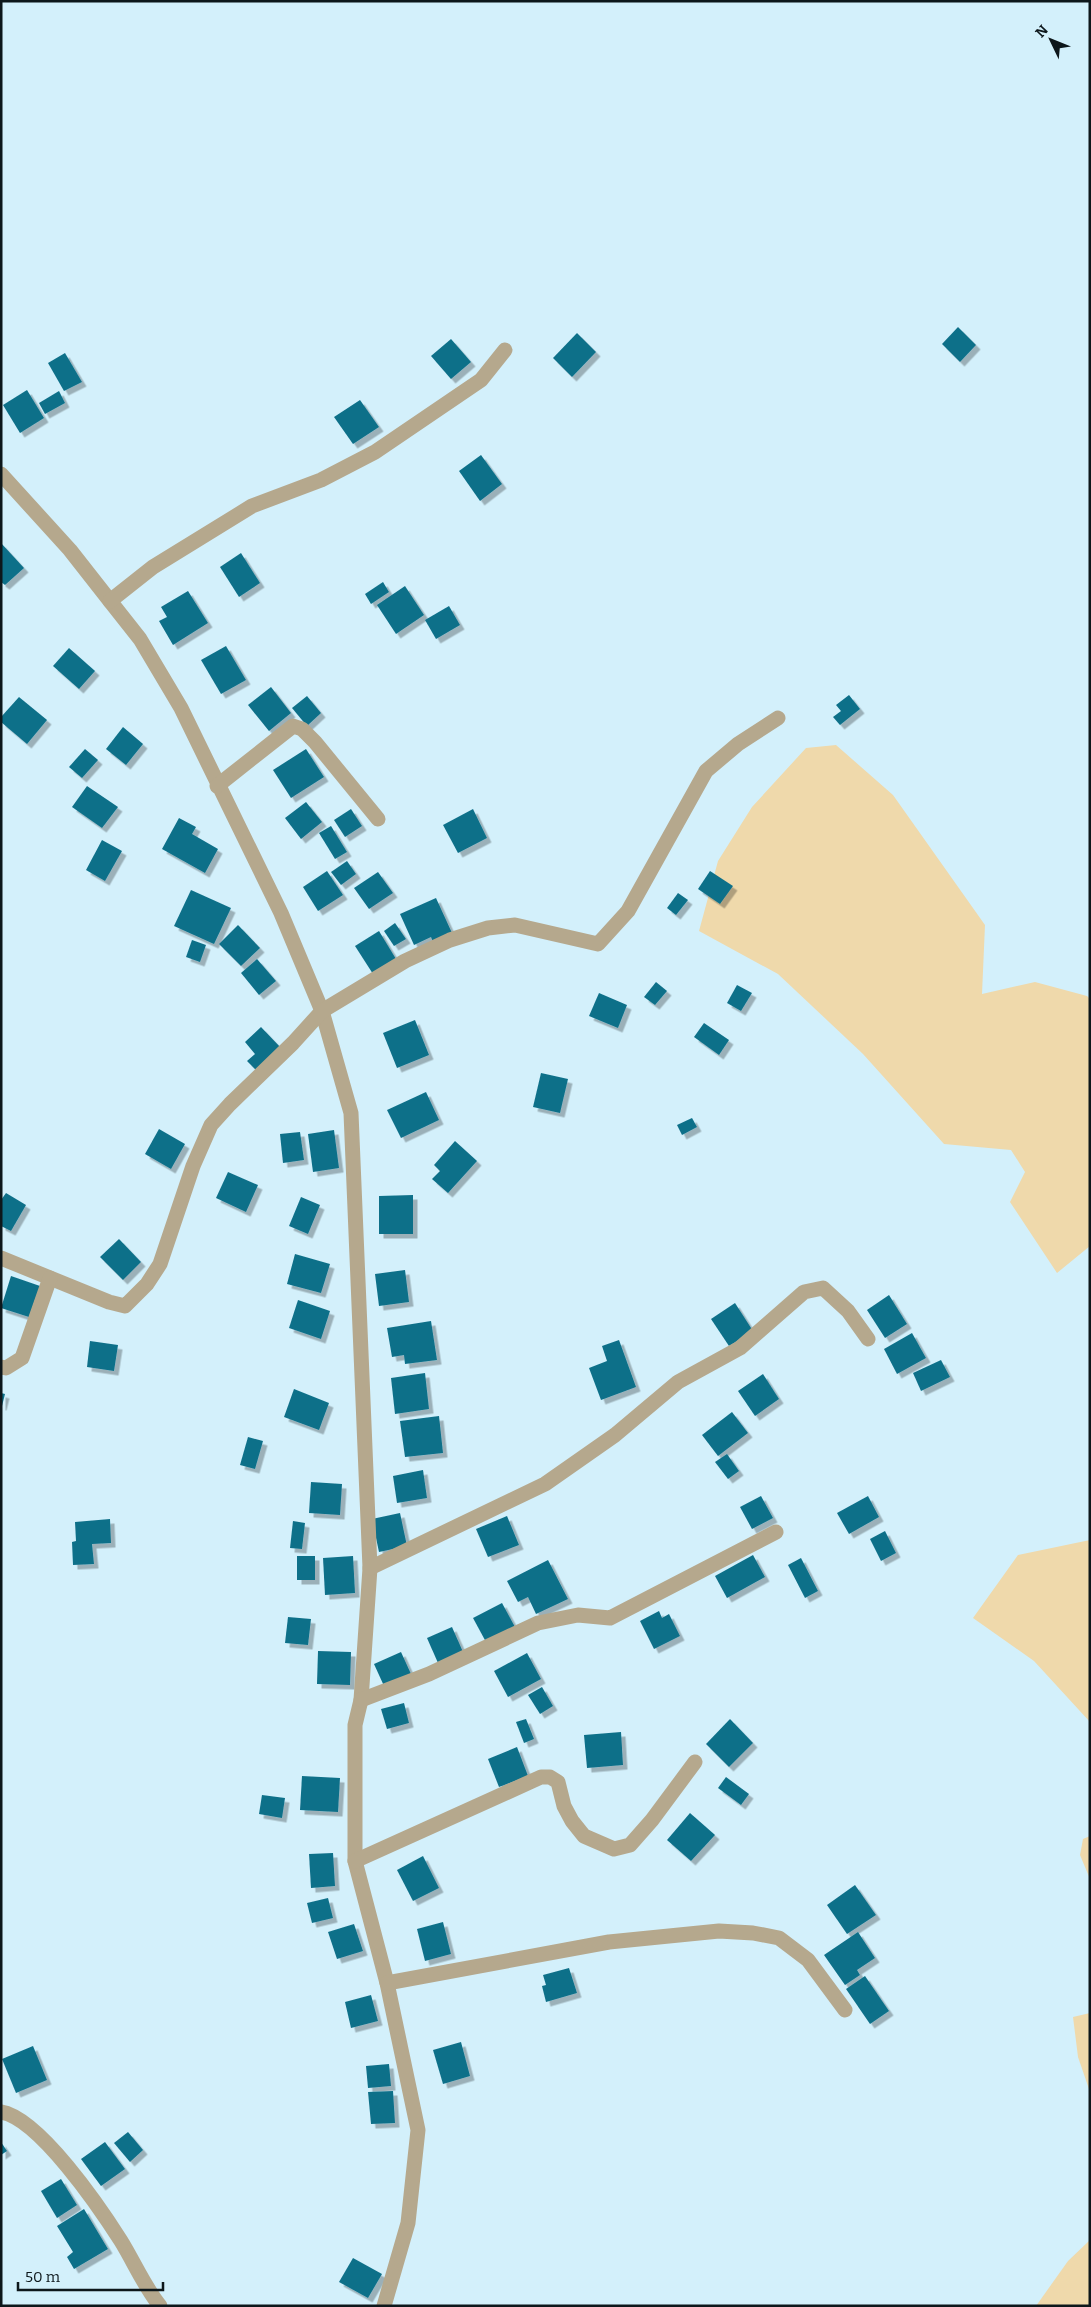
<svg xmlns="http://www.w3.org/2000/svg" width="1091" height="2307" font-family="Bitter,serif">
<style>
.green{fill:#efd9ab}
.building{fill:#0f7089;filter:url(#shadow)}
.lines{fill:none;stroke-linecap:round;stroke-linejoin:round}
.street{stroke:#b5a88d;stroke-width:15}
</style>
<defs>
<filter id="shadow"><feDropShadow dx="4.5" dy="4.5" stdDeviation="0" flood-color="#0004"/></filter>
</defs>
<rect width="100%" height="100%" fill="#d3f0fb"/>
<g class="green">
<polygon points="836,745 893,795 985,925 982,994 1035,982 1087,996 1090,999 1090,1246 1057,1273 1010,1202 1025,1172 1011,1150 944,1144 863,1054 778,974 699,931 718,861 752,807 806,748"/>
<polygon points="1090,1540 1090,1722 1034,1661 973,1618 1018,1555"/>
<polygon points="1090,1836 1090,1879 1080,1855 1083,1839"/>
<polygon points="1090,2013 1090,2092 1078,2057 1073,2017"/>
<polygon points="1090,2240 1090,2306 1036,2306 1068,2261"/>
</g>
<g class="building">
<polygon points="958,327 976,345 960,362 942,344"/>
<polygon points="577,333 596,352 572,377 553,358"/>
<polygon points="451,339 471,362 451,379 431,356"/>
<polygon points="65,353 82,382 64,391 48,363"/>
<polygon points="27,390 44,418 20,433 3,405"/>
<polygon points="59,391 65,403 45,414 39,403"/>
<polygon points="360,400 379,427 353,444 334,417"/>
<polygon points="481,455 502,484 480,501 459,471"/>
<polygon points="1,543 24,568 5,585 1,582"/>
<polygon points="241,553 260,583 239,597 220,567"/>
<polygon points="383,582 389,592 371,604 365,594"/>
<polygon points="405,586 424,615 396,634 377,605"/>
<polygon points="188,591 208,623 173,645 159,621 167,617 161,607"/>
<polygon points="449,606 460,625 436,639 425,620"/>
<polygon points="226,646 246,680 221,694 201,660"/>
<polygon points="69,648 95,671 79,689 53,666"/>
<polygon points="271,687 291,713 269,731 248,705"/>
<polygon points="849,695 860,709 840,725 833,717 841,711 836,705"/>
<polygon points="307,696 321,713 307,726 292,708"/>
<polygon points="19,697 47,720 27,744 1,722 1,717"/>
<polygon points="123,727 143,744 126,765 106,749"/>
<polygon points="85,749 98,760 82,778 69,767"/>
<polygon points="306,749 324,777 291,798 273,770"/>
<polygon points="87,786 118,807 102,828 72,807"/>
<polygon points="306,802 322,822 301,839 285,818"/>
<polygon points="351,809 362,826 345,837 334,820"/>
<polygon points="473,809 487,838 458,853 443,825"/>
<polygon points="179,818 196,827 192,834 218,849 205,873 162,849"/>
<polygon points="331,826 347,852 335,859 319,833"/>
<polygon points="102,840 122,851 105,881 86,870"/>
<polygon points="347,861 356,874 341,885 331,872"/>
<polygon points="327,871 343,895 318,911 303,887"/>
<polygon points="710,871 733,886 720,904 698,889"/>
<polygon points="378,872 393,893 369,909 354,888"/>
<polygon points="191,890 231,908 214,944 174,926"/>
<polygon points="678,893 688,900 676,915 667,908"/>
<polygon points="436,898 452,933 433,942 431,937 414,945 400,914"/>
<polygon points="395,923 406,939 394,946 384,931"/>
<polygon points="238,925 260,948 241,966 219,944"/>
<polygon points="379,931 396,959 373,974 355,946"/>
<polygon points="192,940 206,945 200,962 186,957"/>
<polygon points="257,959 276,981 259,995 241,973"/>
<polygon points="656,982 667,991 655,1005 644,997"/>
<polygon points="737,985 752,993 741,1011 727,1003"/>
<polygon points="599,993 627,1005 618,1028 589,1016"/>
<polygon points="415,1020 429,1055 397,1068 383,1033"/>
<polygon points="704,1023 729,1040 719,1055 694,1037"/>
<polygon points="261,1027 281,1048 256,1070 247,1061 255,1054 245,1042"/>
<polygon points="541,1073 568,1079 560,1113 533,1107"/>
<polygon points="426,1092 439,1120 401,1138 387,1110"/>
<polygon points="692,1118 697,1127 682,1135 677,1125"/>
<polygon points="159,1129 185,1144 171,1169 145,1154"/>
<polygon points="334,1130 339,1168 313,1172 308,1134"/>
<polygon points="300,1132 304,1160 283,1163 280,1134"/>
<polygon points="455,1141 477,1161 448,1193 432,1179 440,1171 434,1165"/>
<polygon points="228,1172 258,1185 246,1212 216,1198"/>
<polygon points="6,1193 26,1205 11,1231 1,1226 1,1200"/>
<polygon points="413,1195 413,1234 379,1234 379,1196"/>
<polygon points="301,1197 320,1205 308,1234 289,1226"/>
<polygon points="119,1239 141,1262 123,1280 100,1257"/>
<polygon points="295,1254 330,1264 321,1293 287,1284"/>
<polygon points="405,1270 409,1302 379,1306 375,1274"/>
<polygon points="11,1276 40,1286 29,1317 1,1308"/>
<polygon points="889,1295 907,1324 885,1338 867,1310"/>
<polygon points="298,1300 330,1311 321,1339 289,1328"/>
<polygon points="735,1303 753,1331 729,1346 711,1319"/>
<polygon points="431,1321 437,1360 405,1364 404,1355 392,1357 387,1328"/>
<polygon points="912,1333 926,1358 897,1374 884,1349"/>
<polygon points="619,1340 636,1387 601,1400 589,1368 607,1361 602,1346"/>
<polygon points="90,1341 118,1345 114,1371 87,1367"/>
<polygon points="941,1360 950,1377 921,1391 913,1373"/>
<polygon points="425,1373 429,1409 395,1414 391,1378"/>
<polygon points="763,1374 779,1399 755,1416 738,1391"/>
<polygon points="294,1389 329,1403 319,1430 284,1417"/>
<polygon points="1,1393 5,1394 2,1406 1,1406"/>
<polygon points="732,1412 748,1433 718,1456 702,1435"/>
<polygon points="439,1416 443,1453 405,1457 400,1421"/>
<polygon points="248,1437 263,1441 255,1469 240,1465"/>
<polygon points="727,1454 739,1471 728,1479 715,1462"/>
<polygon points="423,1470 427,1498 397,1503 393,1476"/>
<polygon points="311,1482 342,1484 340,1515 309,1513"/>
<polygon points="761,1496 773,1518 752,1529 740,1507"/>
<polygon points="868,1496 879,1517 849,1534 837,1513"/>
<polygon points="400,1513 407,1546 379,1552 372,1519"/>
<polygon points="507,1516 519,1545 488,1557 476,1529"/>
<polygon points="110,1519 111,1543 92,1544 94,1564 73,1565 72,1542 76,1541 75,1522"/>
<polygon points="293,1521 305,1523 302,1549 290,1548"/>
<polygon points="885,1531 896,1553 881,1561 870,1539"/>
<polygon points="753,1555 765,1577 727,1598 715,1576"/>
<rect x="297" y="1556" width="18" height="24"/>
<polygon points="353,1556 355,1593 325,1595 323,1558"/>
<polygon points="801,1558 818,1591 805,1598 788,1565"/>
<polygon points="548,1560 568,1599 536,1614 528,1597 518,1602 507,1581"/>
<polygon points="502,1603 515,1627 486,1642 473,1618"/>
<polygon points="659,1611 662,1618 669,1614 680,1636 654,1649 640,1621"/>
<polygon points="288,1617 311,1619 308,1645 285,1643"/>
<polygon points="452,1627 463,1652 438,1663 427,1638"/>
<polygon points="318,1651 351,1652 350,1685 317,1684"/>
<polygon points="401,1652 411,1674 384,1686 374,1664"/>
<polygon points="527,1653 541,1679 508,1697 494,1671"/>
<polygon points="542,1687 553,1706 540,1714 528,1695"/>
<polygon points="404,1703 409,1723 387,1729 381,1709"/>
<polygon points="526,1719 534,1739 524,1743 516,1722"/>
<polygon points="730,1719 753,1743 729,1767 706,1744"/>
<polygon points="621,1732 623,1765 587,1768 584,1735"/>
<polygon points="517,1747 528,1776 499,1787 488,1759"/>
<polygon points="302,1776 340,1778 338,1812 300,1810"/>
<polygon points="726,1777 749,1794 741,1805 718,1788"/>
<polygon points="262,1795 285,1798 282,1818 259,1814"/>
<polygon points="690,1813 715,1835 691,1861 667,1840"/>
<polygon points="333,1853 335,1886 311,1888 309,1854"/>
<polygon points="423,1856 439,1888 413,1901 397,1870"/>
<polygon points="855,1885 876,1915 847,1934 827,1905"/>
<polygon points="328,1898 333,1918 312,1923 307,1903"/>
<polygon points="443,1922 451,1954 425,1961 417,1929"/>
<polygon points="354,1924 363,1951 337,1959 328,1932"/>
<polygon points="858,1932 875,1958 857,1970 860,1975 845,1985 824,1955"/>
<polygon points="569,1968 577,1993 546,2002 542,1986 546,1985 543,1975"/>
<polygon points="865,1976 889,2011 870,2024 846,1989"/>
<polygon points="371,1995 378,2021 351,2028 345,2002"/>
<polygon points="461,2042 470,2076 443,2084 433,2050"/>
<polygon points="33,2046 47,2080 16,2093 2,2059"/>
<polygon points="389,2064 391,2086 368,2088 366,2066"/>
<polygon points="393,2091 395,2123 371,2124 368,2092"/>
<polygon points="128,2132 143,2150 130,2162 114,2143"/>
<polygon points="1,2142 7,2151 1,2155"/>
<polygon points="105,2142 125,2169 101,2186 81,2159"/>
<polygon points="61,2179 77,2205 57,2218 41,2191"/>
<polygon points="84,2209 108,2249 74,2269 67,2257 73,2252 57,2226"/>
<polygon points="353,2258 382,2274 368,2298 339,2282"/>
</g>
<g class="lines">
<g class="street">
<polyline points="1,474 70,550 110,601 140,639 181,708 281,913 322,1011 351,1113 370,1568 361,1700 355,1725 355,1861 387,1983 418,2130 408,2223 384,2306"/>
<polyline points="110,601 153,567 252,506 321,480 375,452 481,380 505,350"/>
<polyline points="217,786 293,726 302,729 315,742 378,819"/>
<polyline points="1,1258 109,1302 125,1306 147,1284 160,1264 193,1166 211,1125 230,1104 293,1043 322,1011 405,961 450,940 488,928 515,925 598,944 628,911 706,771 738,744 778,718"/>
<polyline points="1,1367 6,1368 22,1358 50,1278"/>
<polyline points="370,1568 545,1484 615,1435 678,1382 740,1348 804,1292 823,1288 848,1311 868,1339"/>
<polyline points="361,1700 429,1674 538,1623 578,1615 610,1618 776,1532"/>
<polyline points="355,1861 541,1777 550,1777 558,1782 564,1806 572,1821 584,1836 614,1849 630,1845 652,1820 695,1762"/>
<polyline points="387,1983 609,1942 719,1931 753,1933 779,1938 808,1960 845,2010"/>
<path d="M1 2112C39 2118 100 2208 121 2241 134 2262 144 2286 160 2306"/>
</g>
</g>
<rect width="1091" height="2307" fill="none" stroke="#0d171b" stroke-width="5"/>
<g transform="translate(1051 40) rotate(313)" stroke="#d3f0fb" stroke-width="4" paint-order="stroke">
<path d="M0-4L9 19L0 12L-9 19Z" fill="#0d171b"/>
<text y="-8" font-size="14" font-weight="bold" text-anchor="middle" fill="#0d171b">N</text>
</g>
<path d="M18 2282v8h145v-8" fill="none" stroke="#0d171b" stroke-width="2.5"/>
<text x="25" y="2282" font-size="15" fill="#0d171b" stroke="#d3f0fb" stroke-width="4" paint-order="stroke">50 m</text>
</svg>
